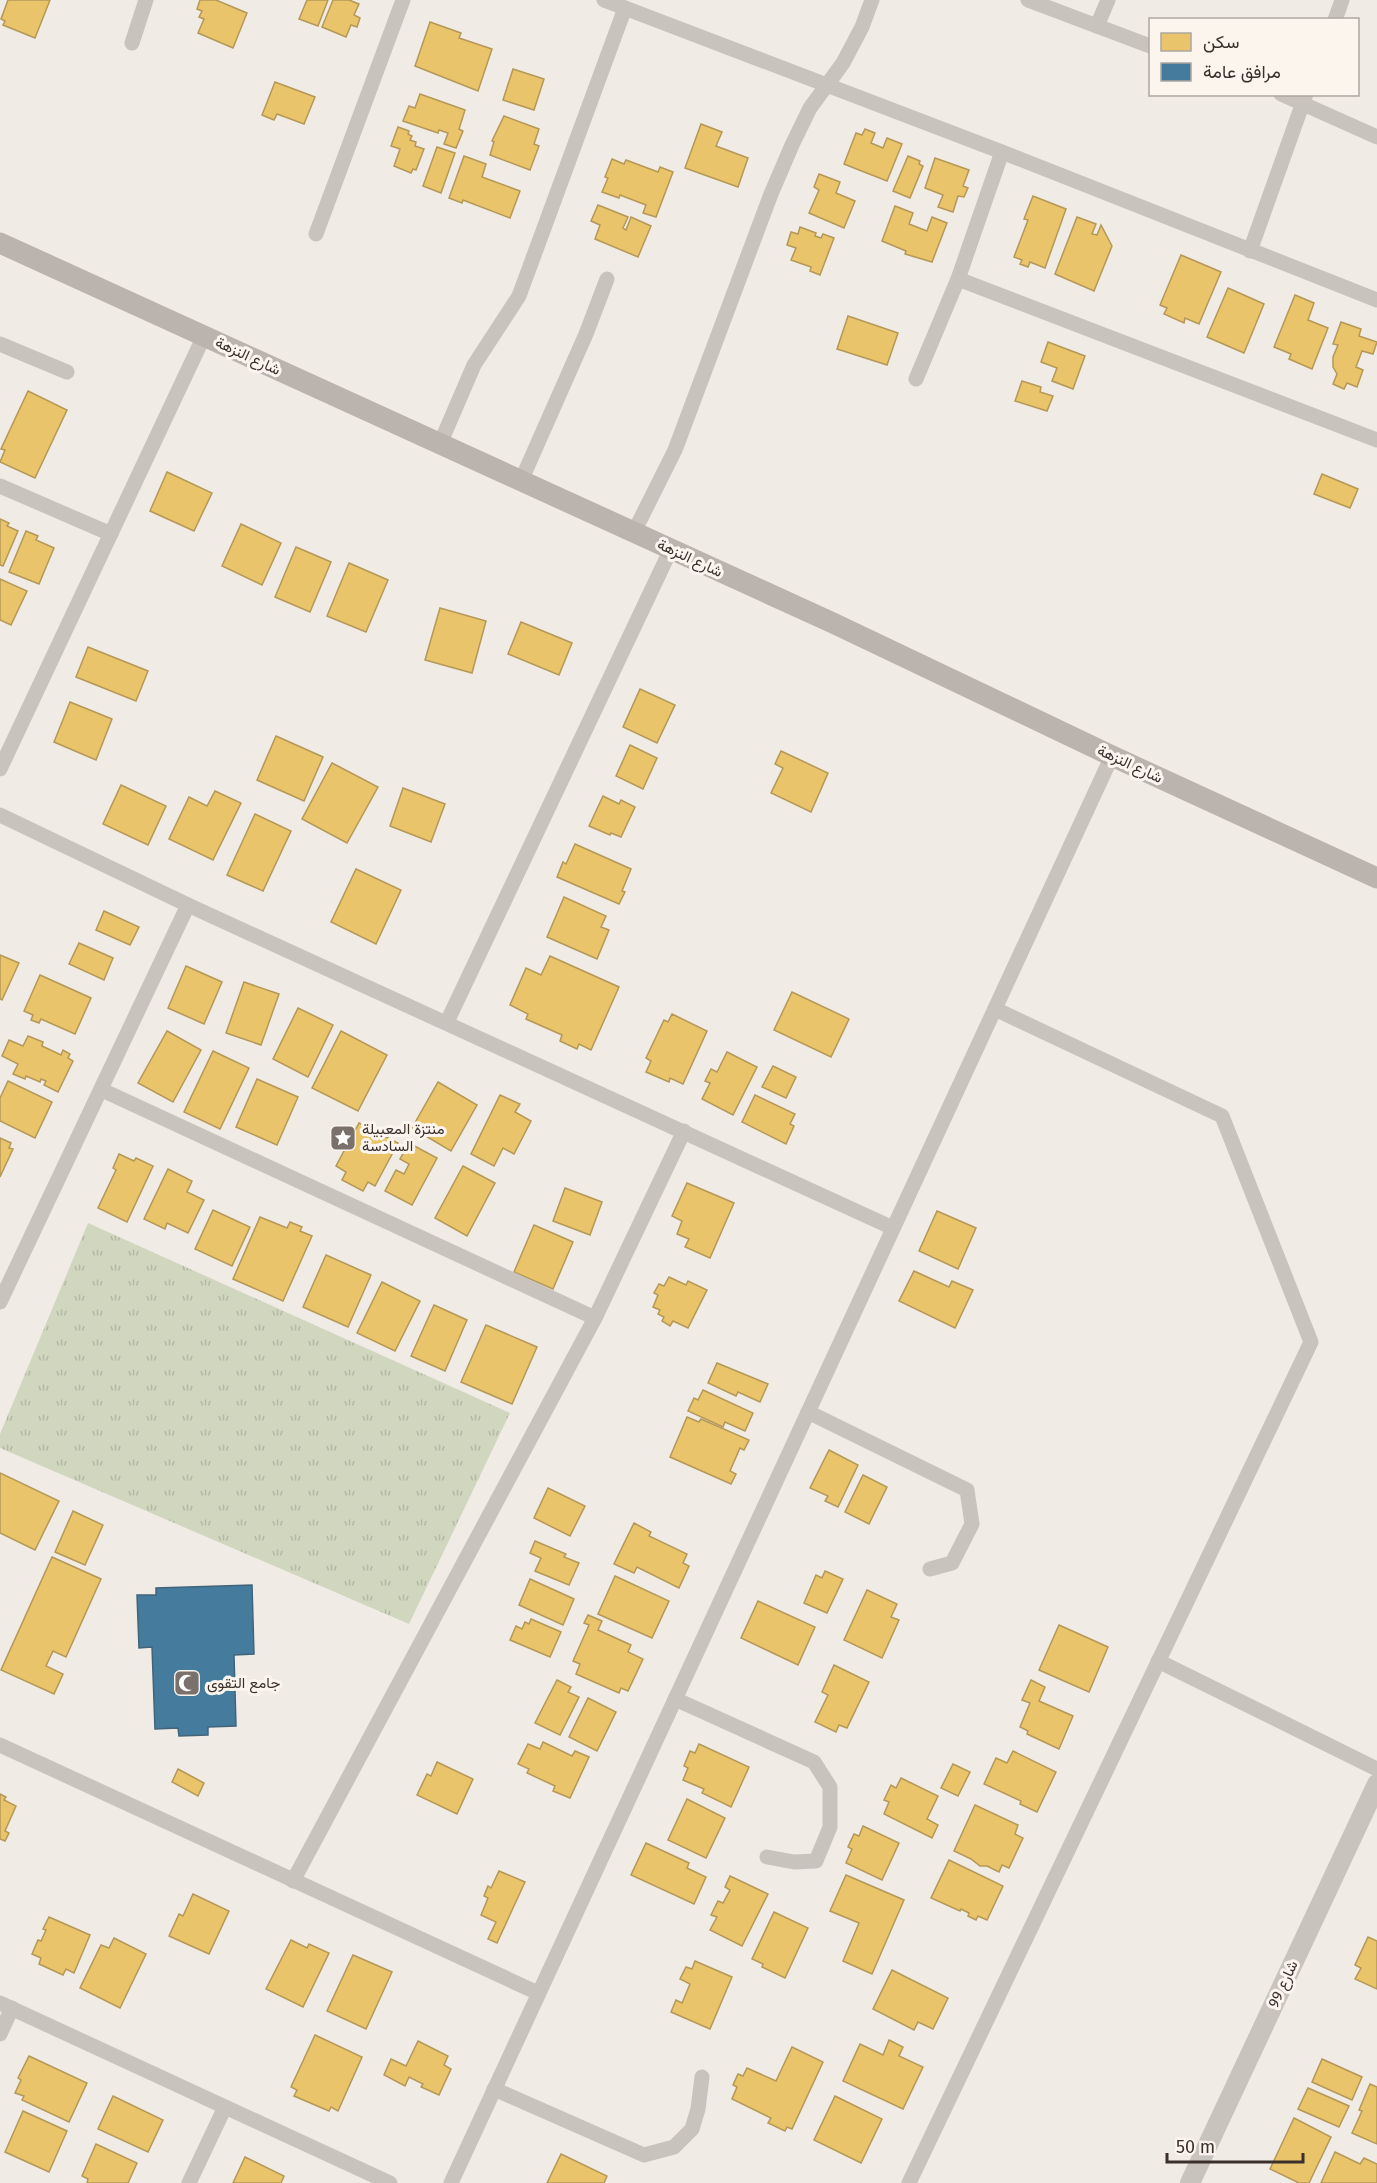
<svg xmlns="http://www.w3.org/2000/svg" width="1377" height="2183" font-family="'Fira Sans',Vazirmatn,sans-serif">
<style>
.park{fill:url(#park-tufts)}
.homes{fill:#e9c46a;stroke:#b59857;stroke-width:1.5}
.public{fill:#457b9d;stroke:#42647b;stroke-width:1.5}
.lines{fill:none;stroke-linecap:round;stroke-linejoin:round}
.minor{stroke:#c9c3be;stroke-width:15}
.tertiary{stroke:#c9c3be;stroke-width:20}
.secondary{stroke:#bab3ae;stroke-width:21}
.labels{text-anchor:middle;stroke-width:6;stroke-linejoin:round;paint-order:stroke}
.street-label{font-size:15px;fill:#3b302b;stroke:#fbf5ee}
.poi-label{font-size:15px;fill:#3b302b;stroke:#fbf5ee;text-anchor:start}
</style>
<defs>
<pattern id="park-tufts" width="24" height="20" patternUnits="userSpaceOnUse" patternTransform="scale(1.5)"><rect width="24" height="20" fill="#d1d6bf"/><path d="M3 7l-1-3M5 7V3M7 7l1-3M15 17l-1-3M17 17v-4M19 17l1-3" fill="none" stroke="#b4b8a4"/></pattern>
</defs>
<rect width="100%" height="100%" fill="#f0ebe5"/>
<polygon class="park" points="88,1223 510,1413 409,1624 0,1448 0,1434"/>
<g class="homes">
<polygon points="8,0 50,0 35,38 3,25 5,21 1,19"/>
<polygon points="200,0 216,0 247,13 233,48 198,33 204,19 199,17 202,11 197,9"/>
<polygon points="307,0 328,0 318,26 299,19"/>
<polygon points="333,0 349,0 359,4 354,15 360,18 357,27 351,25 346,37 322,27"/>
<polygon points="430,22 461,33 459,38 492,49 478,91 415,66"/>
<polygon points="513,69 544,79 534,110 503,100"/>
<polygon points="275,82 315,97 304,124 277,114 274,120 262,115"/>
<polygon points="420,94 465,110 459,129 463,131 456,148 444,144 448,133 439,130 438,133 403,121 409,106 415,108"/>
<polygon points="504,116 539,129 534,144 539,146 530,170 490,155 494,142 492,141"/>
<polygon points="701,124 722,132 716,146 748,158 738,187 685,168"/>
<polygon points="398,127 409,131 408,134 412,136 410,140 416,142 415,146 424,149 416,170 413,169 411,173 394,166 400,149 391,146"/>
<polygon points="865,129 875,133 871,143 883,148 887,138 902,144 887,181 844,164 856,133 862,135"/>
<polygon points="437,147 455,153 441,193 423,186"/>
<polygon points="464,156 486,164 482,177 520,191 510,218 463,200 462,203 449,198"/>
<polygon points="908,156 920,161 919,164 923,166 910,198 893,191"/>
<polygon points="935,158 969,170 963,186 968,188 964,197 958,196 953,212 938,207 943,195 925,188"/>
<polygon points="612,159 624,164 626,160 658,172 660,167 673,172 656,217 643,213 646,205 620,195 619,198 602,192 608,178 605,177"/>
<polygon points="819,174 840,182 836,193 855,201 844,228 809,213 819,190 814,187"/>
<polygon points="1033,196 1066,209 1045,268 1030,262 1028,267 1020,264 1022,260 1014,257 1028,220 1024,219"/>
<polygon points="598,205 628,217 623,228 626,230 631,217 651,226 638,257 595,239 600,225 591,221"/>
<polygon points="895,206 913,213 909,224 927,231 932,217 947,223 932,262 905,254 906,251 882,241"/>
<polygon points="1077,217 1096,224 1092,234 1097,235 1101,225 1112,246 1094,291 1055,274"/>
<polygon points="800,227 816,233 815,236 821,238 823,234 834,238 820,275 810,271 811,267 791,260 796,248 787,245 791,232 798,234"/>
<polygon points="1181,255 1221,272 1199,324 1185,318 1184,323 1164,314 1167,308 1160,305"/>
<polygon points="1228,288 1264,304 1244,353 1207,337"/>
<polygon points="1295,295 1314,303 1308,320 1328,328 1312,369 1289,359 1291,354 1274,347"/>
<polygon points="848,316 898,333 887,365 837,349"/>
<polygon points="1341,322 1361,329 1359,336 1377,342 1373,354 1362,351 1356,367 1363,370 1357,387 1347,383 1344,389 1333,384 1337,374 1333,367 1333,357 1338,345 1333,344"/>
<polygon points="1048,342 1085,356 1073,389 1052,381 1057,368 1041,362"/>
<polygon points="1022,381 1041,387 1040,392 1053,396 1047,411 1015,401"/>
<polygon points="28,391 67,410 35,478 0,462 5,450 1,449"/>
<polygon points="167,472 212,493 194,531 150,511"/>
<polygon points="1322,474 1358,489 1350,508 1314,494"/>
<polygon points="0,519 9,523 7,526 18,531 3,566 0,565"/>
<polygon points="241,524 281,543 262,585 222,566"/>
<polygon points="26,531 38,536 36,540 54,548 39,584 9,572"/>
<polygon points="296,547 331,562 310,612 275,597"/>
<polygon points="349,563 388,580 366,632 327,616"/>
<polygon points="0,579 27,591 11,625 0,620"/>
<polygon points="440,608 486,621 472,673 425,660"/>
<polygon points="521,622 572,643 559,675 508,654"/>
<polygon points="88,647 148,671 136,701 76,677"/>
<polygon points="640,689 675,705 657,743 623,727"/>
<polygon points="70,702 112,719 96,760 54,742"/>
<polygon points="276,736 323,757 304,801 257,780"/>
<polygon points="630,745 657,758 643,789 616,776"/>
<polygon points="781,751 828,773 811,812 771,793 783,768 775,764"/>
<polygon points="332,763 378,787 347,843 302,819"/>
<polygon points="121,785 166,806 148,845 103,824"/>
<polygon points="403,788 445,804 431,842 390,826"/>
<polygon points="215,791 241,803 213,860 169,839 189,797 207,806"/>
<polygon points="603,796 619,804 621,800 635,807 621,837 611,833 610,835 589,826"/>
<polygon points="255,814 291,831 263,891 227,875"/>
<polygon points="575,844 631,869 622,891 625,892 619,904 557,877 563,862 566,864"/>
<polygon points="356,869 401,890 376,944 331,922"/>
<polygon points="564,897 606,916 601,927 609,930 597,959 547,937"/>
<polygon points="104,911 139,927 130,945 96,930"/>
<polygon points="79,943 113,958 104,980 69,964"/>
<polygon points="0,955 19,963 2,1000 0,999"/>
<polygon points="550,956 619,987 591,1050 579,1044 577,1049 560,1041 562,1035 526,1019 528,1014 510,1005 526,968 541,975"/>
<polygon points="186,966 222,982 204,1024 168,1008"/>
<polygon points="40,975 91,998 75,1034 41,1019 39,1023 31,1020 33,1015 24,1011"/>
<polygon points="244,982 279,994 261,1045 226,1033"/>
<polygon points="792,992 849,1019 831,1057 774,1030"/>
<polygon points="298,1008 333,1025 308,1077 273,1059"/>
<polygon points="672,1014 707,1031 683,1084 670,1078 669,1082 646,1072 651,1061 646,1058 664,1020 668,1022"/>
<polygon points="167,1031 201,1050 173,1102 138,1083"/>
<polygon points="341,1031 387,1055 358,1111 312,1088"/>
<polygon points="28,1036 43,1042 42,1046 61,1055 63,1050 70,1054 68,1058 73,1061 58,1092 44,1085 46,1081 41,1079 40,1082 26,1076 25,1079 13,1074 18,1064 2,1056 9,1040 23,1046"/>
<polygon points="213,1051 249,1068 220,1129 184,1112"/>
<polygon points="727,1052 757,1067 733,1115 702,1099 710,1083 705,1081 711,1069 717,1072"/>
<polygon points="773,1066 796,1077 786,1098 762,1087"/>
<polygon points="257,1079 298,1097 277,1145 236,1127"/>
<polygon points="8,1081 52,1102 35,1138 0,1121 0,1098"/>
<polygon points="438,1082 477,1105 451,1151 412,1128"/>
<polygon points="500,1095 520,1104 515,1112 531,1121 514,1154 503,1148 494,1166 471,1154"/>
<polygon points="755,1095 795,1114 790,1124 794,1126 786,1144 742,1122"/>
<polygon points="359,1123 398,1143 375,1186 368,1182 363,1191 342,1180 346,1172 336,1166"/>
<polygon points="0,1138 11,1143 9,1148 13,1149 0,1177"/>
<polygon points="409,1143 437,1158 412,1205 385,1191 396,1170 404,1174 409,1164 400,1159"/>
<polygon points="119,1154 134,1161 136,1158 153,1166 127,1222 98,1208 116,1170 113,1168"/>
<polygon points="463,1166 495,1183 467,1236 435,1218"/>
<polygon points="168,1169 192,1181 187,1192 204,1200 188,1233 167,1223 165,1229 144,1219"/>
<polygon points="687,1183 734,1203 710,1258 685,1247 689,1239 677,1234 682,1221 672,1216"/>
<polygon points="565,1188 602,1202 590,1235 553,1221"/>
<polygon points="213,1210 250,1227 232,1266 195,1249"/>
<polygon points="937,1211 976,1228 958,1269 919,1251"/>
<polygon points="260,1217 287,1228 290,1222 302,1227 300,1231 312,1236 283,1301 233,1279"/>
<polygon points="534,1225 573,1242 553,1289 514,1272"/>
<polygon points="326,1255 371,1275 348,1327 303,1307"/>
<polygon points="914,1271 949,1287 952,1281 973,1290 955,1328 899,1301"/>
<polygon points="669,1277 686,1285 688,1281 707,1290 688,1328 673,1321 670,1326 662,1321 664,1317 658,1314 660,1310 653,1307 658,1295 654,1293 659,1284 664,1286"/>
<polygon points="382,1282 420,1301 395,1351 357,1333"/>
<polygon points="434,1305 467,1320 445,1371 411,1356"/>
<polygon points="486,1325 537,1347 512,1404 461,1382"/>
<polygon points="717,1363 768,1384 760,1402 738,1392 736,1396 708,1383"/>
<polygon points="703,1390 753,1413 745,1431 725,1422 723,1427 688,1411 694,1398 698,1400"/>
<polygon points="687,1417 699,1422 701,1419 749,1440 744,1450 740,1448 730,1471 736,1474 731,1484 670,1457"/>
<polygon points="829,1450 858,1465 838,1507 825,1501 828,1496 810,1488"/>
<polygon points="0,1473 59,1501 35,1550 0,1533"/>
<polygon points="863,1475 887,1487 869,1524 845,1512"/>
<polygon points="548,1488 585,1506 570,1536 534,1518"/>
<polygon points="73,1511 103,1525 85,1565 55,1552"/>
<polygon points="634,1523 651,1532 649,1536 687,1554 683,1563 689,1566 679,1588 637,1567 634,1573 614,1564"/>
<polygon points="535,1541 566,1554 564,1557 579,1563 569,1585 535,1571 541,1558 530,1553"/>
<polygon points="52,1557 101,1579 66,1657 53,1651 46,1666 63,1674 54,1694 1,1670"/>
<polygon points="825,1571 843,1579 827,1613 804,1603 816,1575 822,1578"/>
<polygon points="615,1576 669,1601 652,1638 598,1614"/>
<polygon points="530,1579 574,1599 563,1625 519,1605"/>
<polygon points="867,1590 897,1604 891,1617 899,1620 882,1658 844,1640"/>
<polygon points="758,1601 815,1627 798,1665 741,1638"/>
<polygon points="588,1615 602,1621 598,1630 631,1645 628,1652 643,1659 628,1691 621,1688 619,1693 576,1674 580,1664 573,1661 589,1625 584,1623"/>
<polygon points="531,1619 561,1632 550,1657 510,1640 516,1626 522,1629 525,1622 529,1624"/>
<polygon points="1059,1625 1108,1647 1089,1692 1039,1670"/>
<polygon points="834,1665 869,1682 847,1728 839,1725 836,1732 815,1722 828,1695 822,1692"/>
<polygon points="557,1680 571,1687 568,1692 579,1697 560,1735 535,1723"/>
<polygon points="1031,1680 1045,1687 1039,1701 1073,1716 1059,1749 1027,1734 1028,1731 1020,1727 1030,1703 1022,1700"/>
<polygon points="588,1698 616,1712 597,1751 569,1737"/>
<polygon points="543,1742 572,1756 575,1751 589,1757 570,1798 553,1791 555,1786 527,1773 529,1769 518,1764 528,1744 540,1749"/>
<polygon points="699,1744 749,1767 731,1807 702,1793 704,1789 683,1780 688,1768 684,1766 690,1751 695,1753"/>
<polygon points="1013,1751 1056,1772 1037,1812 1020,1804 1021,1801 984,1784 996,1758 1007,1763"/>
<polygon points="437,1762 473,1779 457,1814 417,1795 427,1774 431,1776"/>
<polygon points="953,1764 970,1772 958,1796 941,1788"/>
<polygon points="178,1769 204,1783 198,1796 172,1782"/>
<polygon points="901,1778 938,1796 927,1819 938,1825 932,1838 884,1814 889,1802 884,1800 891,1785 896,1788"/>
<polygon points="0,1794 6,1797 4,1800 16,1806 5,1831 9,1833 5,1841 0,1839"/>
<polygon points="687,1799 725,1818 706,1858 668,1840"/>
<polygon points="975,1805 1018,1825 1015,1834 1023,1838 1009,1868 1002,1865 999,1872 987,1866 980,1866 971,1859 954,1851"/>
<polygon points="863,1826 899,1843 882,1880 846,1863 852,1849 848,1847 854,1834 859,1836"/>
<polygon points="646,1843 689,1863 687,1868 706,1877 694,1904 631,1875"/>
<polygon points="949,1860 1003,1886 987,1920 978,1916 976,1920 968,1916 969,1913 961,1909 960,1911 931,1898"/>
<polygon points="499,1871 525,1882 497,1943 488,1939 496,1922 481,1915 488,1898 484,1896 488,1886 491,1888"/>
<polygon points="846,1875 904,1900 872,1974 843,1961 859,1923 830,1911"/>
<polygon points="730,1876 768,1894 742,1946 710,1930 717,1917 711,1915 718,1901 723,1903 730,1890 725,1887"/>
<polygon points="193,1894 229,1911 209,1954 169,1936 179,1914 183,1916"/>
<polygon points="774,1912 808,1928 785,1978 762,1967 763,1964 752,1959"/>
<polygon points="49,1917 90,1935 74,1973 66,1969 63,1975 39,1964 41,1958 32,1954 38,1940 41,1941 46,1930 43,1929"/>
<polygon points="1368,1937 1377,1941 1377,1989 1355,1979 1361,1968 1355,1965"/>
<polygon points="114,1938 146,1954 120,2008 80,1988 101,1945 109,1948"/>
<polygon points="291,1940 307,1948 309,1944 329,1953 303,2007 266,1989"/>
<polygon points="353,1955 392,1972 366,2029 327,2011"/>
<polygon points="695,1961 732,1977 710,2029 671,2012 676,2000 682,2003 690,1984 680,1979 686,1967 692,1969"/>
<polygon points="892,1970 948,1998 933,2029 918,2022 914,2030 873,2009"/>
<polygon points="315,2035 362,2057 338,2111 331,2107 329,2111 294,2096 297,2090 291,2087"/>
<polygon points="889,2040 903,2047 899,2056 923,2067 903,2109 843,2081 860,2044 883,2055"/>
<polygon points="418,2041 448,2056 444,2065 451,2069 439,2095 421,2087 423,2084 409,2077 405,2086 384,2075 391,2059 406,2066"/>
<polygon points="792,2047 823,2062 792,2129 787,2127 785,2131 768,2123 771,2118 732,2099 737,2087 733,2085 738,2074 743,2076 747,2068 776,2081"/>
<polygon points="29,2056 87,2083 69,2122 22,2100 24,2096 15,2093 21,2080 18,2078"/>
<polygon points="1322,2059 1362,2077 1352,2100 1312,2082"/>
<polygon points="1370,2084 1377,2087 1377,2144 1352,2133 1362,2111 1359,2110"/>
<polygon points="1308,2088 1349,2106 1339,2127 1298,2109"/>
<polygon points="113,2096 163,2120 148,2152 98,2129"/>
<polygon points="835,2096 882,2119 861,2163 814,2140"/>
<polygon points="23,2111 67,2131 49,2172 5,2152"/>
<polygon points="1294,2118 1331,2137 1309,2183 1299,2183 1270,2169"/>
<polygon points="96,2144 137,2163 128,2183 87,2183 88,2179 82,2176"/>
<polygon points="1335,2152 1360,2164 1364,2158 1377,2164 1377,2183 1321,2183"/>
<polygon points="561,2154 607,2176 604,2183 547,2183"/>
<polygon points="245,2157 284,2176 281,2183 233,2183"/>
</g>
<polygon class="public" points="252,1585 254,1654 234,1655 236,1726 208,1727 208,1735 179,1736 178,1728 155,1729 152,1647 139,1648 137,1595 156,1595 156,1588"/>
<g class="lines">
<g class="minor">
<polyline points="604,0 1002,152 1377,300"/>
<polyline points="1028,0 1150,46"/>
<polyline points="1335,20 1342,0"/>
<polyline points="1097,26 1108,0"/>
<polyline points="132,43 146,0"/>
<polyline points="1281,94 1377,137"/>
<polyline points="316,234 403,0"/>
<polyline points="1250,251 1306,94"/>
<polyline points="958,279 1377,440"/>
<polyline points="0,344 67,372"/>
<polyline points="916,379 958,279 1002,152"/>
<polyline points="440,444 474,365 519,296 625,8"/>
<polyline points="521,481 586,334 607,279"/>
<polyline points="0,486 111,534"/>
<polyline points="634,532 675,450 771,194 792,145 810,108 843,63 862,27 872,0"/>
<polyline points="0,769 204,336"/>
<polyline points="0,815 188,905 893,1228"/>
<polyline points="447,1022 671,549"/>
<polyline points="102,1090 595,1318"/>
<polyline points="0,1302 188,905"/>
<polyline points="808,1412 967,1490 972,1524 952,1563 930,1569"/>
<polyline points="1158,1661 1377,1769"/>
<polyline points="675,1699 814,1762 830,1787 830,1827 816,1861 794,1862 767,1857"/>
<polyline points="0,1745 538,1993"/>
<polyline points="293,1881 595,1318 684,1131"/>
<polyline points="0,2003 390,2183"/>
<polyline points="0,2034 12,2008"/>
<polyline points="494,2089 644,2155 674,2147 692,2129 698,2109 702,2077"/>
<polyline points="189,2183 225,2107"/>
<polyline points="451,2183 1112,756"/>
<polyline points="909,2183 1311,1342 1222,1116 995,1009"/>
</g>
<polyline class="tertiary" points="1190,2183 1377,1784"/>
<polyline class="secondary" points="0,243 833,623 1112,756 1377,878"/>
</g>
<defs>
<symbol id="sight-square" viewBox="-11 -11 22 22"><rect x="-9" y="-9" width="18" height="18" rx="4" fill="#7a716c" stroke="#fbf5ee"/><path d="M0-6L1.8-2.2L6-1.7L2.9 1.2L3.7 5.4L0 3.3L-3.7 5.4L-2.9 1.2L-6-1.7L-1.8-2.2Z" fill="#fff"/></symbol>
<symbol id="mosque-square" viewBox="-11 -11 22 22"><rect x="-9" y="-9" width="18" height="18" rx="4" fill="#7a716c" stroke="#fbf5ee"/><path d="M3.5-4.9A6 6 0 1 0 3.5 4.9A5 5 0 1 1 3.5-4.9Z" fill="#fff"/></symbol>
</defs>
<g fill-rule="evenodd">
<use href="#sight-square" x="328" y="1123" width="30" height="30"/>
<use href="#mosque-square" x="172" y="1668" width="30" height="30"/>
</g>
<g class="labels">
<g class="street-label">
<text transform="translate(248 356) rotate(25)" y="5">شارع النزهة</text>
<text transform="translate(690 558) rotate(25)" y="5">شارع النزهة</text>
<text transform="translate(1130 764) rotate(25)" y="5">شارع النزهة</text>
<text transform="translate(1283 1984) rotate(-65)" y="5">شارع 99</text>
</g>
<g class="poi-label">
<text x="362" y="1134">منتزة المعبيلة<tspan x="362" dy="17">السادسة</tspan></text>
<text x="207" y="1688">جامع التقوى</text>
</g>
</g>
<rect x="1149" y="18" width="210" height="78" fill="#fbf5ee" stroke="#aea6a0" stroke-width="1.5"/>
<rect x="1161" y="33" width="30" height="18" fill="#e9c46a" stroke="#aea6a0" stroke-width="1.5"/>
<text x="1203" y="48" font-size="18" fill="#3b302b">سكن</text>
<rect x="1161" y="63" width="30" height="18" fill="#457b9d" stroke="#aea6a0" stroke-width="1.5"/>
<text x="1203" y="78" font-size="18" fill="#3b302b">مرافق عامة</text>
<path d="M1167 2153v9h136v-9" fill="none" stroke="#3b302b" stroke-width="3"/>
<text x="1176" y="2153" font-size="18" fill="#3b302b" stroke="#fbf5ee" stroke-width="4.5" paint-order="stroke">50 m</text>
</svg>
